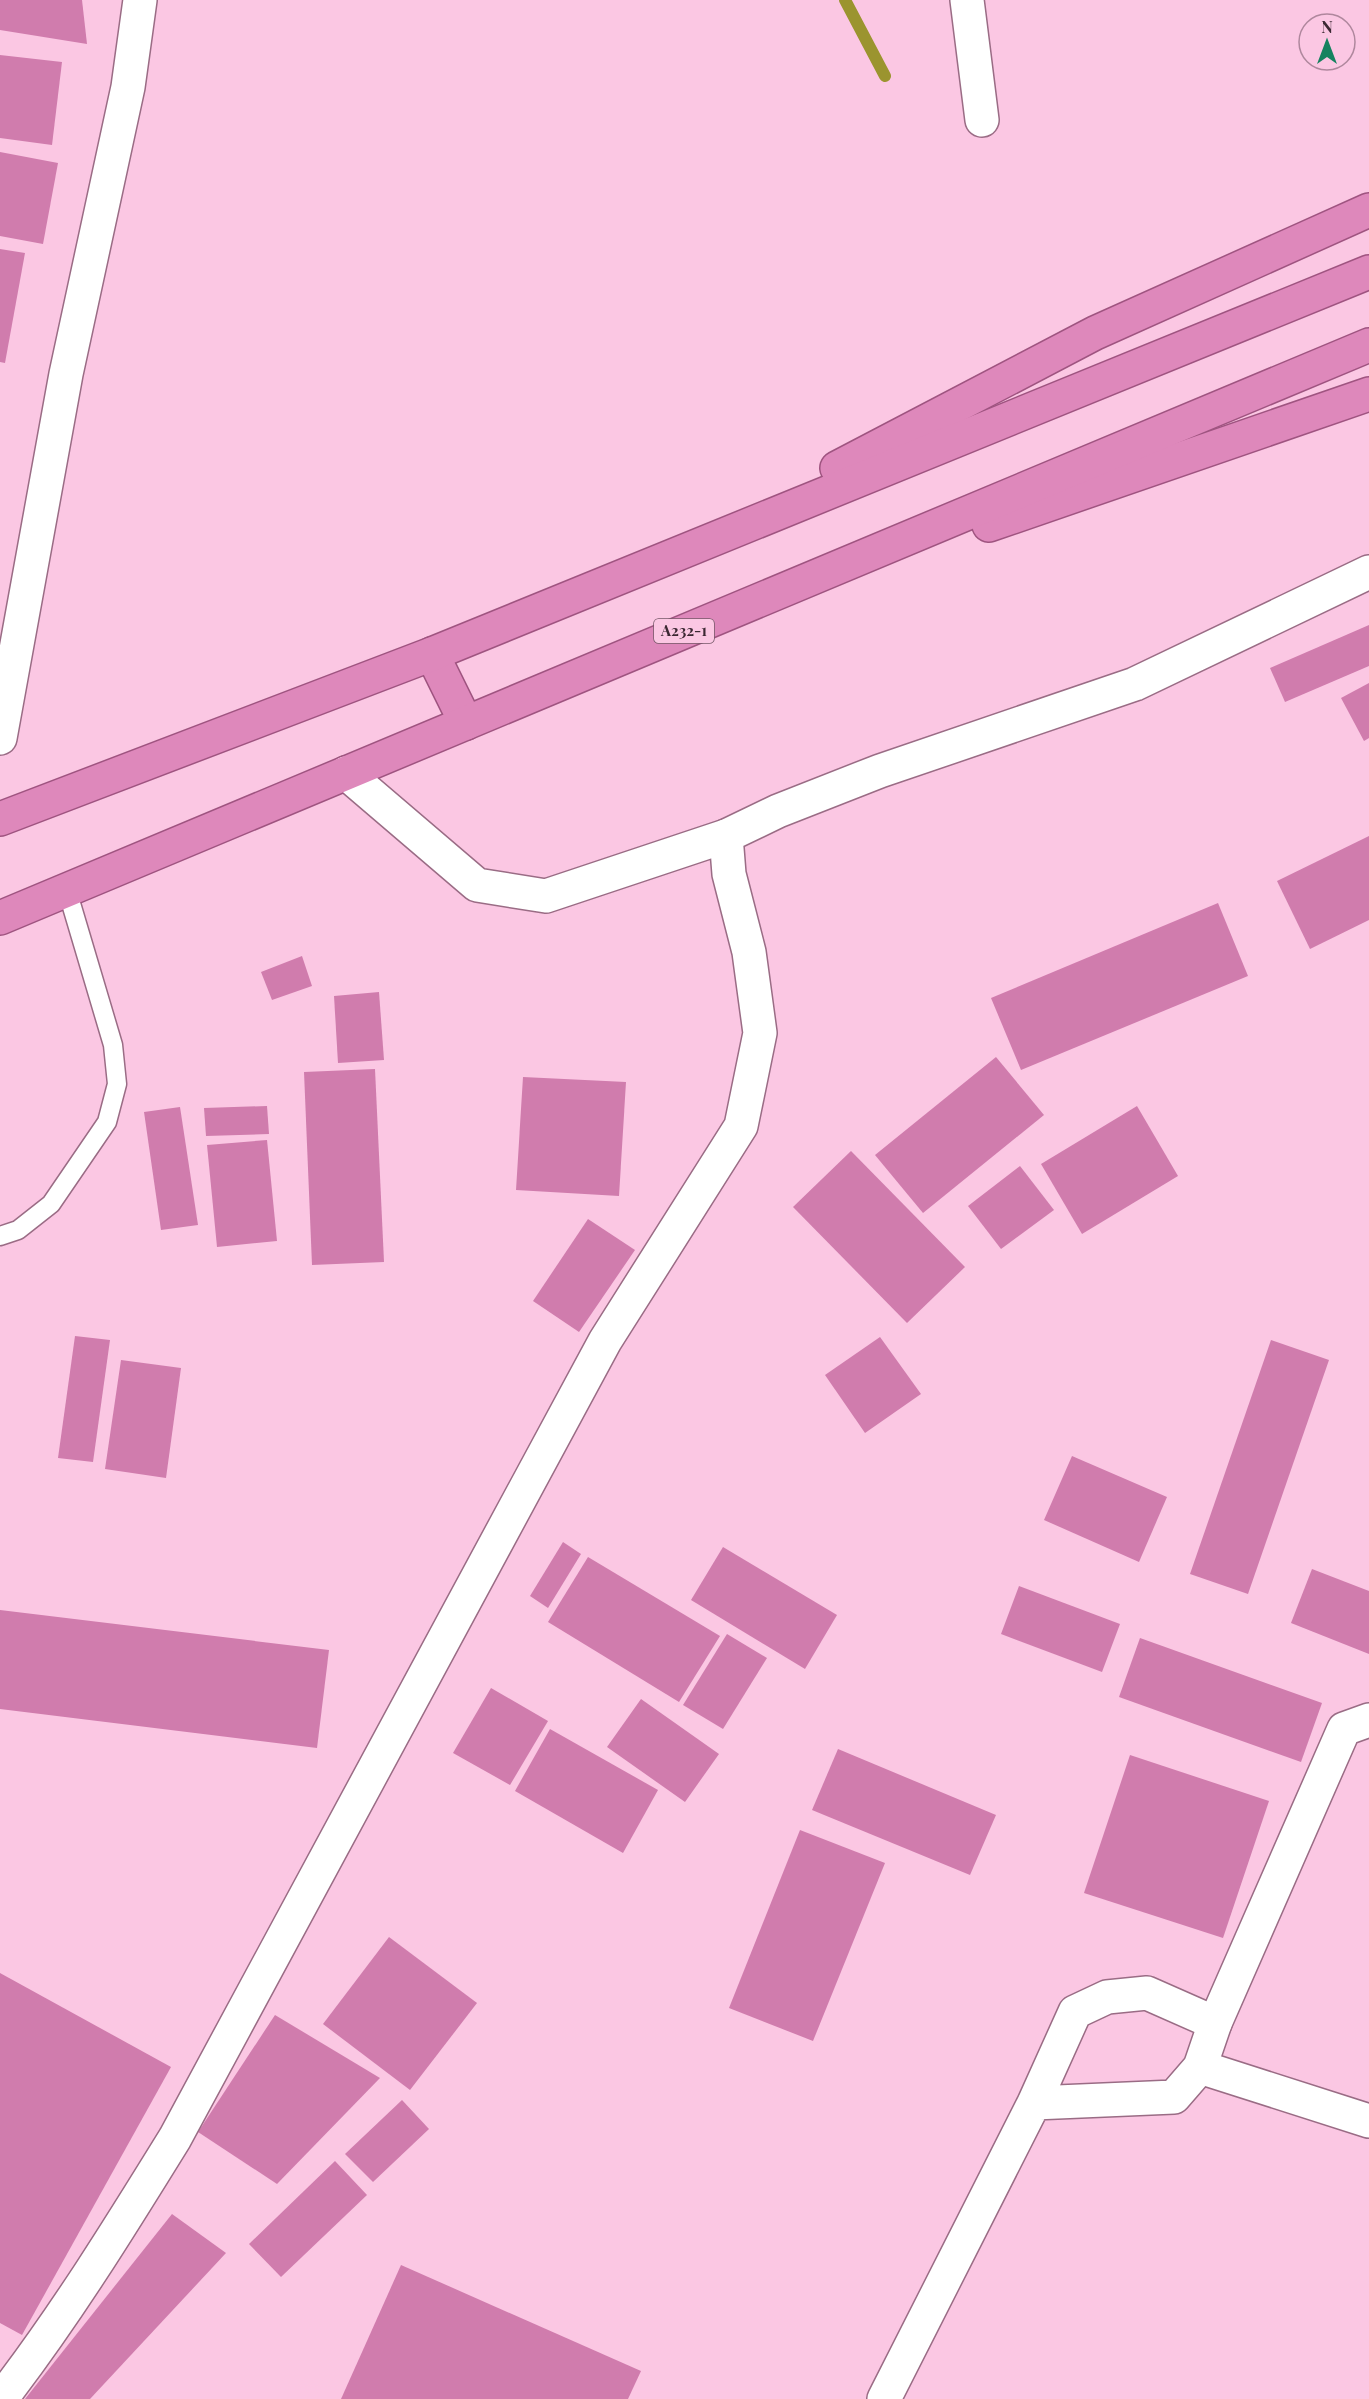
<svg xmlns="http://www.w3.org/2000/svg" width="1369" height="2399" font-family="'Playfair Display',serif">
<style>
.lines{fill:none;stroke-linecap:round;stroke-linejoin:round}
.stream{stroke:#9b942f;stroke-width:12}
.building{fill:#d07cad}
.service-casing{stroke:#9a6c85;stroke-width:21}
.minor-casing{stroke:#9a6c85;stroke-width:36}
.trunk-casing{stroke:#9f5480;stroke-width:36}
.service{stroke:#fff;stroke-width:18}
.minor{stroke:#fff;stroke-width:33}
.trunk{stroke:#de88bb;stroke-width:33}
.labels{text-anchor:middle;stroke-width:6;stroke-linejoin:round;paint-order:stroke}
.shield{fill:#fbc7e3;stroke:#755868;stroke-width:1.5}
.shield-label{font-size:15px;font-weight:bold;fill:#3c2833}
</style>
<rect width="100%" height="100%" fill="#fbc7e3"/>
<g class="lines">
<polyline class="stream" points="845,0 885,76"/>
</g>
<g class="building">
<polygon points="0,0 82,0 87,44 0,30"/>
<polygon points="0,55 62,62 52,145 0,138"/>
<polygon points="0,152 58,163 43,244 0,236"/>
<polygon points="0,249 25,253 5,363 0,362"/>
<polygon points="1369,625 1369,666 1285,702 1270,668"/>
<polygon points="1369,683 1369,738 1364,741 1341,698"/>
<polygon points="1369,836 1369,920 1310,949 1277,881"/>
<polygon points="1218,903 1248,976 1021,1070 991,998"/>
<polygon points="302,956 312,986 272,1000 261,972"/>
<polygon points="379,992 384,1060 338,1063 334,996"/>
<polygon points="996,1057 1044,1115 923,1213 875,1155"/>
<polygon points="375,1069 384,1262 312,1265 304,1072"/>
<polygon points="523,1077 626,1082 619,1196 516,1190"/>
<polygon points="267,1106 269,1134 206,1136 204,1108"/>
<polygon points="1137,1106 1178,1176 1082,1234 1041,1164"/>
<polygon points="180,1107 198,1225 161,1230 144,1112"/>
<polygon points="267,1140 277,1241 217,1247 207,1145"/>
<polygon points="851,1151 965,1267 907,1323 793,1207"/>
<polygon points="1020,1166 1054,1210 1001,1249 968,1206"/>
<polygon points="588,1219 635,1250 579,1332 533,1301"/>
<polygon points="75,1336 110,1340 93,1462 58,1458"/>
<polygon points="880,1337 921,1394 865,1433 825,1375"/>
<polygon points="1271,1340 1329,1360 1248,1594 1190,1574"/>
<polygon points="121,1360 181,1368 166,1478 105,1469"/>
<polygon points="1072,1456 1167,1497 1139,1562 1044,1520"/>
<polygon points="563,1542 581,1554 548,1608 530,1596"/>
<polygon points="723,1547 837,1615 805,1669 691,1600"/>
<polygon points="588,1557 720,1636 679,1702 548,1622"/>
<polygon points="1312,1569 1369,1591 1369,1654 1291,1623"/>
<polygon points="1019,1586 1120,1624 1102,1672 1001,1634"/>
<polygon points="0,1610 329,1650 317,1748 0,1709"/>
<polygon points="727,1634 767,1658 723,1729 683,1705"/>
<polygon points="1140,1638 1322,1703 1301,1762 1119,1697"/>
<polygon points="491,1688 548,1721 510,1785 453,1753"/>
<polygon points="641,1699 719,1754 685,1802 607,1747"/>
<polygon points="550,1729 658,1790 623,1853 515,1791"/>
<polygon points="838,1749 996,1815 970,1875 812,1810"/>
<polygon points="1130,1755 1269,1801 1223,1938 1084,1893"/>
<polygon points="800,1830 885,1863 813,2041 729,2008"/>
<polygon points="389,1937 477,2003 410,2090 323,2024"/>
<polygon points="0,1973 171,2067 22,2335 0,2323"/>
<polygon points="275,2015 380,2078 277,2184 198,2132"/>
<polygon points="402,2100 429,2129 373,2182 345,2154"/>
<polygon points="335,2161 367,2195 281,2277 249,2244"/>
<polygon points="172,2214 226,2253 90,2399 25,2399"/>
<polygon points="401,2265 641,2371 628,2399 341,2399"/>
</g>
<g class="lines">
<defs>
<polyline id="service" points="0,1236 18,1230 51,1204 107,1122 117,1084 113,1045 67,890"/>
<g id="minor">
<polyline points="967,0 982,120"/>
<polyline points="0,738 66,374 128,87 140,0"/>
<polyline points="346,773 477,885 546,896 726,836"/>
<polyline points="1215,2023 1344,1729 1369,1720"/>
<polyline points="1200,2067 1369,2121"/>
<path d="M1 2399C65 2316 120 2227 175 2138L605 1341 741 1126 760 1033 749 952 729 874 726 836 778 811 880 771 1135 684 1369 572"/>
<polyline points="884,2399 1034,2103 1075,2012 1107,1997 1147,1993 1215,2023 1200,2067 1174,2097 1034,2103"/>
</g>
<g id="trunk">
<polyline points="837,468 1095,333 1369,210"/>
<polyline points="989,525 1369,394"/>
<polyline points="432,654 466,723"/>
<polyline points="0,819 432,654 1369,272"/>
<polyline points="0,918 1369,345"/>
</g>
</defs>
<use href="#service" class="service-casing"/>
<use href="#minor" class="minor-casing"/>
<use href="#trunk" class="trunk-casing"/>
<use href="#service" class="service"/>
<use href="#minor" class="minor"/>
<use href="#trunk" class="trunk"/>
</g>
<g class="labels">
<rect class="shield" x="654" y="619" width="60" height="24" rx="4.5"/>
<g class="shield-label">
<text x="684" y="636">A232-1</text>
</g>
</g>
<g transform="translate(1327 42)"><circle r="28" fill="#fbc7e3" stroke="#af879d" stroke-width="1.5"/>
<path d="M0-4.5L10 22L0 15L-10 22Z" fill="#15825f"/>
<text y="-9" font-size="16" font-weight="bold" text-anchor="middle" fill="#3c2833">N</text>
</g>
</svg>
